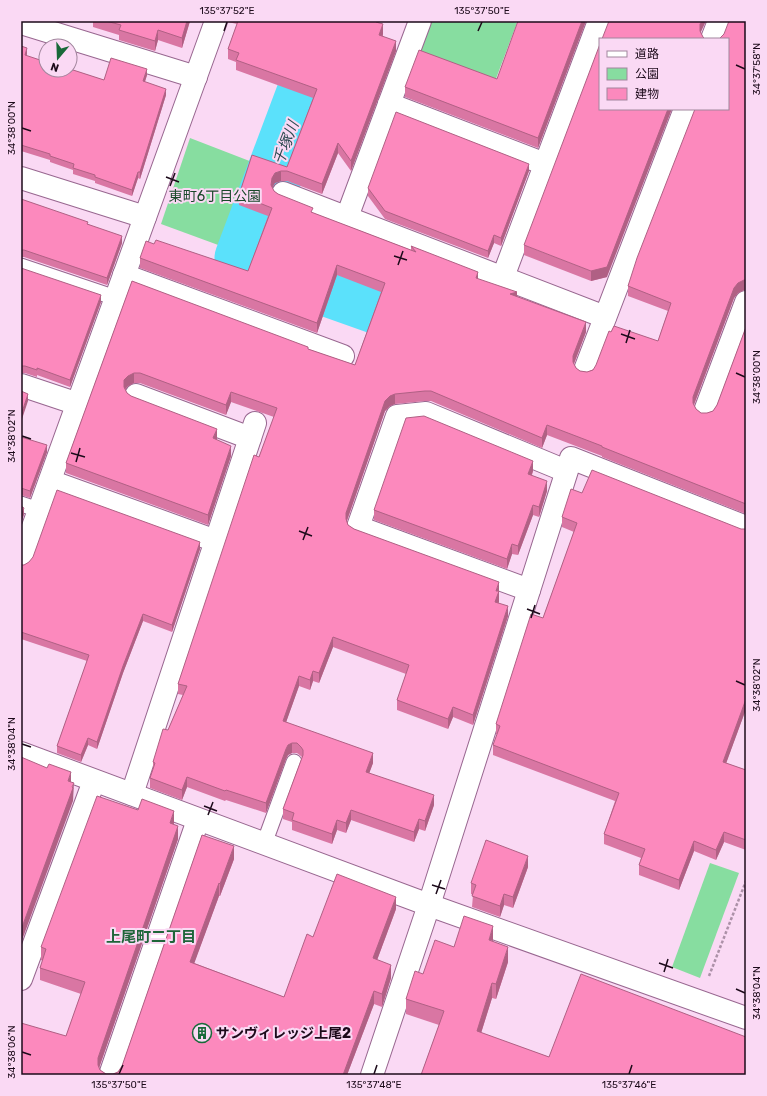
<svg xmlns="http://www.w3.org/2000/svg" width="767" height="1096" font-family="Rubik,'Noto Sans JP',sans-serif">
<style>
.green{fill:#87dda0}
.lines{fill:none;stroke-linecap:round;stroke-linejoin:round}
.river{stroke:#5be1fb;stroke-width:57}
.service-casing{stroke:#986790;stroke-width:17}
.minor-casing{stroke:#986790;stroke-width:24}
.path{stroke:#ac91a8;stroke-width:2.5;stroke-dasharray:3 2;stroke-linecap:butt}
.service{stroke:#fff;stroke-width:15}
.minor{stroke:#fff;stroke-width:22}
.wall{fill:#d976a3}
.shaded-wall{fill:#b06084}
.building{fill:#fc89bd;stroke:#b06084}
.ticks{fill:none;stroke:#1c0a1a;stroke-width:1.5}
.labels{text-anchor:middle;stroke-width:4;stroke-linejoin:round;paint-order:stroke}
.park-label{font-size:14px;fill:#1a482a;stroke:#fad9f4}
.poi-label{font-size:14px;font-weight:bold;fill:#1c0a1a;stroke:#fad9f4;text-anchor:start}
.water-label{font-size:15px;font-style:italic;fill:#2e4b51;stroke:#fad9f4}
.neighbourhood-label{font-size:15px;font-weight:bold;fill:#1e6539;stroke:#fad9f4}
.neatline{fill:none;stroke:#1c0a1a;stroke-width:1.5}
.ticks-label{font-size:10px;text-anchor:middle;fill:#1c0a1a}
</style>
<rect width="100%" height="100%" fill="#fad9f4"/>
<g class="green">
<polygon points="429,21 510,21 517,23 494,84 416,55"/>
<polygon points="190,138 270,169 240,253 161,224"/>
<polygon points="710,863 739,873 700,978 672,967"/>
</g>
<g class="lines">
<polyline class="river" points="332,21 243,258 451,332"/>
<defs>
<g id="service">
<polyline points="21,266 116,298"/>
<polyline points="21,504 39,510"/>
<polyline points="264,844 294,762"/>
</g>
<g id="minor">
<polyline points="21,23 196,77"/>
<polyline points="712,39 719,21"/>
<polyline points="389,104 545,164"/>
<polyline points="21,178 145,217"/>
<polyline points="283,193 605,317"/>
<polyline points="347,217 420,21"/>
<polyline points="124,275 343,356"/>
<polyline points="503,277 599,21"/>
<polyline points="585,370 685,109"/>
<polyline points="21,385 78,404"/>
<polyline points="136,395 250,438"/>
<polyline points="705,411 746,302"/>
<polyline points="50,481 216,541"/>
<polyline points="21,560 216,21"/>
<polyline points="529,590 358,527 397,416 426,413 566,471"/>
<polyline points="21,753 429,905 746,1018"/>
<polyline points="132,794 255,423"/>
<polyline points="21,979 94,781"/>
<polyline points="110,1075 198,820"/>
<polyline points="372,1075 429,905 571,458 746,527"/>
</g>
</defs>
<use href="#service" class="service-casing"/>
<use href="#minor" class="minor-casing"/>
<polyline class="path" points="709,976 746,881"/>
<use href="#service" class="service"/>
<use href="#minor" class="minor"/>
</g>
<g class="wall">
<polygon points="89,21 190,21 182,48 158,40 155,51 119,40 119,35 93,27 93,22"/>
<polygon points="228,21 380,21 379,23 383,34 383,36 396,51 351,171 338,153 322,194 287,181 281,181 275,183 272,188 274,191 278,194 313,213 411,250 411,246 478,279 517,296 586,332 574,364 576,368 580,371 587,372 658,341 668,311 628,296 628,286 746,21 746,290 744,290 738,293 734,298 694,405 696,409 701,413 707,413 713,411 717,405 746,327 746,514 602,457 602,456 547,435 542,448 431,401 425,401 395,404 390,406 385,411 347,521 348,525 354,529 499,592 498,603 508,616 473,725 453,717 448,729 397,710 397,700 406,674 333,647 319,683 313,681 310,690 299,686 286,722 373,763 369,773 434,805 425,831 419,829 414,842 351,820 346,833 337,830 332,844 292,830 292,822 283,819 283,809 302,757 297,753 292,753 288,755 286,759 266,813 226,800 225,801 187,787 182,800 150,788 150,778 153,770 153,762 168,730 183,695 178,694 178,684 259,457 274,417 231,402 226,415 140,383 134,383 128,386 125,390 127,393 131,396 217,439 216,440 231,456 208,525 66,473 66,463 132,281 308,349 355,365 381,292 337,275 317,333 140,268 140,258 154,244 248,271 268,216 239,205 239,195 287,167 313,98 236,70 236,62 228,59 228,49 237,24 228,22"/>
<polygon points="586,21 538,148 405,97 405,87 497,79"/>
<polygon points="21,46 27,54 26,56 104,80 147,75 145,82 166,95 140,179 138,178 132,196 95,183 95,181 73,174 73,170 50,162 50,160 21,151"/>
<polygon points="529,171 501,246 494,243 488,258 385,219 368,196 368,188"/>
<polygon points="21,199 88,224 122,243 107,285 24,257 21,257"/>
<polygon points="524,245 607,277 591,281 524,255"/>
<polygon points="21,268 101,302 70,387 37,375 37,377 25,373 21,373"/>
<polygon points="21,437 47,452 30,498 21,495"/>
<polygon points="533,471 532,475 547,491 539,517 533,515 518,555 512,554 507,569 374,520 374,510"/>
<polygon points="582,493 741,529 746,529 746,709 726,763 746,770 746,850 724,842 716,860 694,851 679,890 639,875 639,865 641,858 604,844 604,834 615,801 493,755 493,745 497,734 496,734 496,724 543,618 574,532 562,527 562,517"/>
<polygon points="200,549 172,632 143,621 123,673 97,749 88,745 81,762 57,753 57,746 87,661 21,639 21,565"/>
<polygon points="174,823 174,824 178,839 99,1068 100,1070 106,1074 113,1074 118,1072 122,1066 202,835 234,859 220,896 219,896 194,963 284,997 313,937 396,909 377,960 391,978 382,1007 374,1004 347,1075 21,1075 66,1036 81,994 40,980 40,968 43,961 41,960 41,947"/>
<polygon points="528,867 513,908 504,905 500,917 472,907 473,895 471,894 471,883"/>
<polygon points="493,941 508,962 496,999 492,998 481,1033 549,1057 421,1075 439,1025 406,1014 406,999 423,974 454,947"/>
</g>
<g class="shaded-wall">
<polygon points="187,21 190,21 182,48 182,38"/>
<polygon points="582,21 586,21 538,148 538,138"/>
<polygon points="702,21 706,21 700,34 700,24"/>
<polygon points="383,24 383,34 379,45 379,35"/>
<polygon points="158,30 158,40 155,51 155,41"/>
<polygon points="396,41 396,51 351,171 351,161"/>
<polygon points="27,48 27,54 25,62 25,55"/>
<polygon points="147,69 147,75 143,87 143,81"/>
<polygon points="166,89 166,95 140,179 140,172"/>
<polygon points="668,109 672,109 607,277 591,281 591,271"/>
<polygon points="338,143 338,153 322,194 322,184"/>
<polygon points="529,164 529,171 501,246 501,238"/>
<polygon points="281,171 281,181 275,183 272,188 271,185 272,178 275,173"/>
<polygon points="138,172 138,178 132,196 132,190"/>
<polygon points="494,235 494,243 488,258 488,251"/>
<polygon points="122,236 122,243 107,285 107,278"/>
<polygon points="337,265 337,275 317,333 317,323"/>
<polygon points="478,272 478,282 476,278"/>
<polygon points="744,280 744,290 738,293 734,298 693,407 693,397 734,288 738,283"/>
<polygon points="517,292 517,302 510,294"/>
<polygon points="101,295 101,302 70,387 70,380"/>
<polygon points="586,322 586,332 573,366 573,356"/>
<polygon points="134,373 134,383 128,386 124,390 124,380 128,376"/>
<polygon points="231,392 231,402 226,415 226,405"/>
<polygon points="28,394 28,401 21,422 21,415"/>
<polygon points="395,394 395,404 390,406 385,411 346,523 346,513 385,401 390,396"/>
<polygon points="547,425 547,435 542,448 542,438"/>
<polygon points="217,429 217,439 213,448 213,438"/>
<polygon points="47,445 47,452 30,498 30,491"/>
<polygon points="231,446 231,456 208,525 208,515"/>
<polygon points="533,461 533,471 528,484 528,474"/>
<polygon points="547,481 547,491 539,517 539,507"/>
<polygon points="533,505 533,515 518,555 518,546"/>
<polygon points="24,508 24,515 21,523 21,516"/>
<polygon points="200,542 200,549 172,632 172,625"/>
<polygon points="512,544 512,554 507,569 507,559"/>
<polygon points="499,582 499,602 495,612 495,602 496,591"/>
<polygon points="508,606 508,616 473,725 473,715"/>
<polygon points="143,614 143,621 123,673 97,749 97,742 123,666"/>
<polygon points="333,637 333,647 319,683 319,673"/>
<polygon points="313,671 313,681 310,690 310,680"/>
<polygon points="299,676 299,686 283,731 283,721"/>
<polygon points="746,699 746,709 723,772 723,762"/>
<polygon points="453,707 453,717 448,729 448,719"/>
<polygon points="88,738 88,745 81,762 81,755"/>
<polygon points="292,743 292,753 288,755 286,759 266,813 266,803 286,749 288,745"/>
<polygon points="373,753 373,763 366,782 366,772"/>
<polygon points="71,772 71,785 68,781"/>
<polygon points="187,777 187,787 182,800 182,790"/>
<polygon points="74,783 73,801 21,943 21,930"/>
<polygon points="434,795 434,805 425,831 425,821"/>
<polygon points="351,810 351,820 346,833 346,823"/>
<polygon points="174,811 174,823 170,835 170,823"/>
<polygon points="419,819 419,829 414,842 414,832"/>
<polygon points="337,820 337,830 332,844 332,834"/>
<polygon points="178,826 178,839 98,1071 98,1075 98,1058"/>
<polygon points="724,832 724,842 716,860 716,850"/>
<polygon points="694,841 694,851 679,890 679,880"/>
<polygon points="234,846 234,859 220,896 220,884"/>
<polygon points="528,856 528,867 513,908 513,897"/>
<polygon points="219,883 219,896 190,975 190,962"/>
<polygon points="504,894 504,905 500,917 500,906"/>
<polygon points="396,897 396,909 373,971 373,958"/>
<polygon points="493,926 493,941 489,940"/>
<polygon points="508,947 508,962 496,999 496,984"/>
<polygon points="391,965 391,978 382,1007 382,994"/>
<polygon points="492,983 492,998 477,1046 477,1031"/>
<polygon points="374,991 374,1004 347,1075 343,1075"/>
</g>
<g class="building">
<polygon points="106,21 187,21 182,38 158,30 155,41 119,30 121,25"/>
<polygon points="238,21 376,21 376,22 383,24 379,35 396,41 351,161 338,143 322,184 287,171 281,171 275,173 272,178 271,185 274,191 278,194 313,208 311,212 416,252 411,246 478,272 476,278 517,292 510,294 586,322 573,356 573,362 576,368 580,371 587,372 593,370 596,365 609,331 611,332 614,326 658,341 671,303 628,286 637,258 695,109 728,109 728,39 719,39 724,34 729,21 746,21 746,280 744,280 738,283 734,288 693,397 693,403 696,409 701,413 707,413 713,411 717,405 746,327 746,504 602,447 602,446 547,425 542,438 431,391 425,391 395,394 390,396 385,401 346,513 346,519 348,525 354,529 499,582 496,591 499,591 495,602 508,606 473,715 453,707 448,719 397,700 409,665 333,637 319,673 313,671 310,680 299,676 283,721 373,753 366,772 434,795 425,821 419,819 414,832 351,810 346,823 337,820 332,834 292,820 294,813 283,809 303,755 303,750 301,747 297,743 292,743 288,745 286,749 266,803 226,790 225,791 187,777 182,790 150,778 155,763 153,762 163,729 168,730 187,686 178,684 254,455 259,457 277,408 231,392 226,405 140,373 134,373 128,376 124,380 124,387 127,393 131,396 217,429 213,438 231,446 208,515 66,463 132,281 308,347 308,349 355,365 385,283 337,265 317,323 140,258 146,241 154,244 156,240 248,271 272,208 239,195 252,155 287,167 317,89 236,60 239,53 228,49"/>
<polygon points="518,21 582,21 538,138 405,87 419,50 497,79"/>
<polygon points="609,21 702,21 700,24 700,31 703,37 705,39 602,39"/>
<polygon points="600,44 600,109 668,109 607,267 591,271 524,245"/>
<polygon points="21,46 27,48 25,55 46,62 46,70 70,70 70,69 104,80 111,58 147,69 143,81 166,89 140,172 138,172 132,190 95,177 95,175 73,168 74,164 50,156 50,154 21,145"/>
<polygon points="396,112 529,164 501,238 494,235 488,251 385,211 368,188"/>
<polygon points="21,199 88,222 87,224 122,236 107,278 24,250 21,250"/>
<polygon points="21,268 101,295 70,380 37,368 37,370 25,366 21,366"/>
<polygon points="21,391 28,394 21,415"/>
<polygon points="424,416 533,461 528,474 547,481 539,507 533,505 518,546 512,544 507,559 374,510 406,418"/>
<polygon points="21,437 47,445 30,491 21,488"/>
<polygon points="592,470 741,529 746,529 746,699 723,762 746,770 746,840 724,832 716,850 694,841 679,880 639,865 645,849 604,834 619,793 493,745 500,726 496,724 531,614 543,618 577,523 562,517 571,489 582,493"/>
<polygon points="57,490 200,542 172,625 143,614 123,666 97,742 88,738 81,755 57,746 89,655 21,632 21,565 24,565 29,562 33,557"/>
<polygon points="21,506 24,508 21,516"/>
<polygon points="21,757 47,768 49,764 71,772 68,781 74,783 72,787 73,788 21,930"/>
<polygon points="97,796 138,810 142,799 174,811 170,823 178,826 98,1058 98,1065 100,1070 106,1074 113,1074 118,1072 122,1066 202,835 234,846 220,884 219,883 190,962 284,997 307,934 313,937 337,874 396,897 373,958 391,965 382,994 374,991 343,1075 21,1075 21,1023 66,1036 85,982 40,968 46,949 41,947"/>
<polygon points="486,840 528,856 513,897 504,894 500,906 472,896 476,885 471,883"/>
<polygon points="464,916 493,926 489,940 508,947 496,984 492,983 477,1031 549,1057 581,974 746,1037 746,1075 421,1075 444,1011 406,999 415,971 423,974 435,940 454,947"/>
</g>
<path class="ticks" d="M224 31 227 22M478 31 482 22M736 65 745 69M22 128 31 131M166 177 179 182M170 186 175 173M394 256 407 260M398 265 403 251M621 334 635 339M626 343 630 330M736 373 745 377M22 436 31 439M71 453 85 457M76 462 80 448M299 531 312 536M303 540 308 527M527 609 540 614M531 618 535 605M736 681 745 685M22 744 31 747M204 806 217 811M208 815 213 802M432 885 445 889M436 894 441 880M659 963 673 968M664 972 668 959M736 989 745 993M22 1052 31 1055M119 1074 123 1065M374 1074 377 1065M629 1074 632 1065"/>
<defs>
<symbol id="building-ring" viewBox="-11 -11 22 22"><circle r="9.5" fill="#fad9f4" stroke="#186939" stroke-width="1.5"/><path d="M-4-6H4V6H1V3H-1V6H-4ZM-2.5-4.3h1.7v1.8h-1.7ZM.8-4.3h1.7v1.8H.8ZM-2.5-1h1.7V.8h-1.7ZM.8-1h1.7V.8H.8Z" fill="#186939"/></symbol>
</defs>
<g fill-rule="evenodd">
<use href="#building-ring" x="191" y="1022" width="22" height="22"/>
</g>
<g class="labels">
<g class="park-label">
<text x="215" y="201">東町6丁目公園</text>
</g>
<g class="poi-label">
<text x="216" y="1038">サンヴィレッジ上尾2</text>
</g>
<g class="water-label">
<text transform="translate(286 143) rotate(-69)" y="5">千塚川</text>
</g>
<g class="neighbourhood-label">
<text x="151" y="942">上尾町二丁目</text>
</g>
</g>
<rect width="767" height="1096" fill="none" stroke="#fad9f4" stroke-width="44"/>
<rect x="599" y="38" width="130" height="72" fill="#fad9f4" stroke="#a1869d"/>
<rect x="607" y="51" width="20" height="6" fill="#ffffff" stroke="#a1869d"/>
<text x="635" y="58" font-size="12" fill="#1c0a1a">道路</text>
<rect x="607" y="68" width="20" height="12" fill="#87dda0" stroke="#a1869d"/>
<text x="635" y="78" font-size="12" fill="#1c0a1a">公園</text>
<rect x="607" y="88" width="20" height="12" fill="#fc89bd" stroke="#a1869d"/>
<text x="635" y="98" font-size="12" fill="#1c0a1a">建物</text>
<g transform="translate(58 58) rotate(199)"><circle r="19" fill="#fad9f4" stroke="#a1869d"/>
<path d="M0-3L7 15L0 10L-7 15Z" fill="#186939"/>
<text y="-6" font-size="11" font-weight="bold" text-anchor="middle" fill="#1c0a1a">N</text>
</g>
<rect x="22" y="22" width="723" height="1052" class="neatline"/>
<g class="ticks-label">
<text x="227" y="14">135°37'52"E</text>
<text x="482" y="14">135°37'50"E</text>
<text transform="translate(756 69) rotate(-90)" y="4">34°37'58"N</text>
<text transform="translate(11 128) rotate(-90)" y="4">34°38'00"N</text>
<text transform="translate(756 377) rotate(-90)" y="4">34°38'00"N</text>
<text transform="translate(11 436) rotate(-90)" y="4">34°38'02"N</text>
<text transform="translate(756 685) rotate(-90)" y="4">34°38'02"N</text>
<text transform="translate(11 744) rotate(-90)" y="4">34°38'04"N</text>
<text transform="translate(756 993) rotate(-90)" y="4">34°38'04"N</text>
<text transform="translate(11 1052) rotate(-90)" y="4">34°38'06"N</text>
<text x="119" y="1088">135°37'50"E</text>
<text x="374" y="1088">135°37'48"E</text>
<text x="629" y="1088">135°37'46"E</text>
</g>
</svg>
